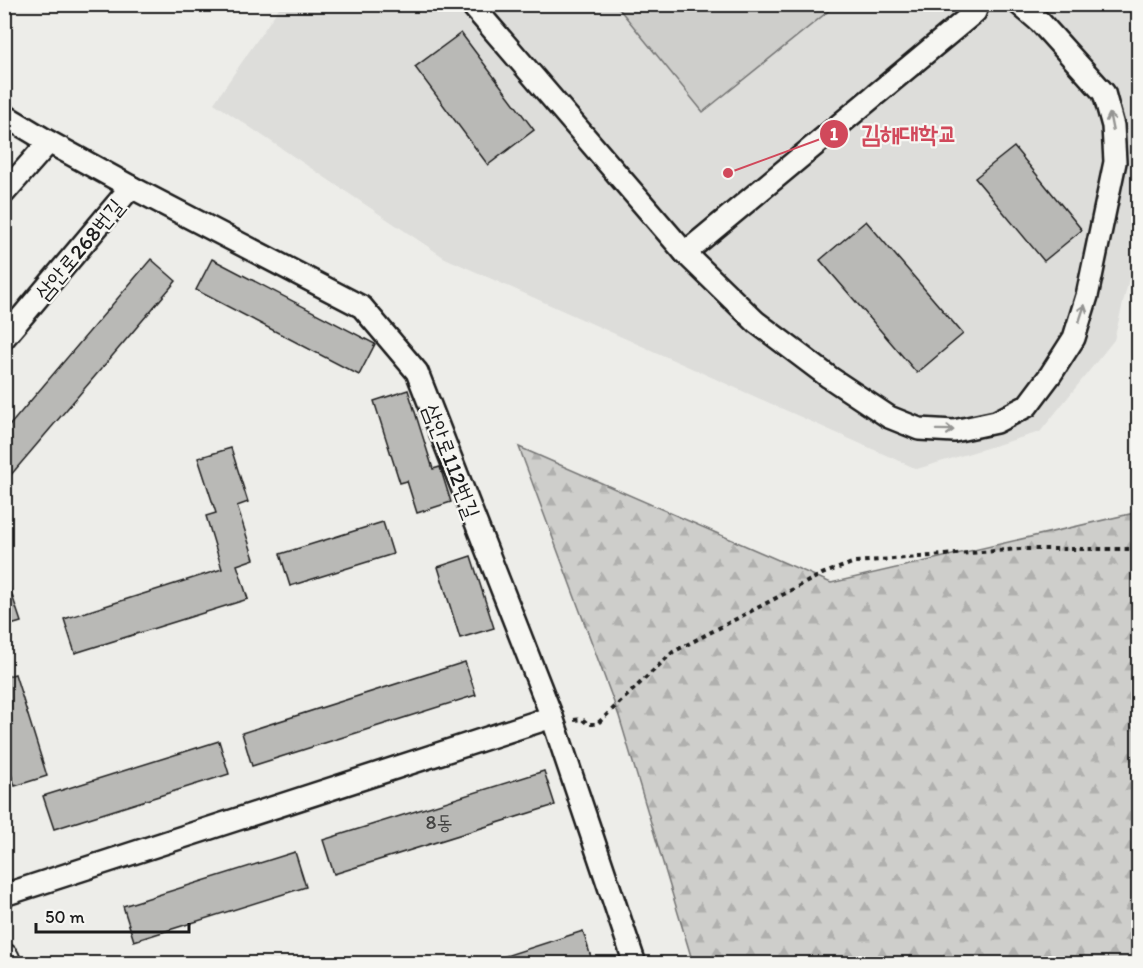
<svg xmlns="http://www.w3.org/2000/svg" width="1143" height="968" font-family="Itim,'Poor Story',sans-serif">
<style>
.built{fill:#ddddda}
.forest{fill:url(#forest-firs);stroke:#757574;stroke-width:1.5}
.garden{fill:#cececb;stroke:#757574;stroke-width:1.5}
.building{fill:#b9b9b6;stroke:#1c1c1c;stroke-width:1.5}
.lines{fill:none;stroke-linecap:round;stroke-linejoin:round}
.minor-casing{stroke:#1c1c1c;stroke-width:26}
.secondary-casing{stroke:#1c1c1c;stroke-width:34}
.path{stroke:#1c1c1c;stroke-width:4;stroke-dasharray:4.5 4.5;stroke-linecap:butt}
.minor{stroke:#f6f6f2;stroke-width:21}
.secondary{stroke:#f6f6f2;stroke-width:30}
.oneway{stroke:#949492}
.labels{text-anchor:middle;stroke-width:4.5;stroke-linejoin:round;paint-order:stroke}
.number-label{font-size:20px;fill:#434342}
.street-label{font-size:22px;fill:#1c1c1c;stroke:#f6f6f2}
.leader{fill:none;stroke:#d1495b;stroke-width:2}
.callout-dot{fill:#d1495b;stroke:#f6f6f2;stroke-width:2}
.mark-label{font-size:18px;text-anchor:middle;font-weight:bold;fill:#fff}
.callout-label{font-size:24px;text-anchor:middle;font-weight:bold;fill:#d1495b;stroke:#f6f6f2;stroke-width:4.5;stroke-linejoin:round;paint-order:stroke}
</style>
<defs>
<pattern id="forest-firs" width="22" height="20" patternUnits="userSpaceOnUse" patternTransform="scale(1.5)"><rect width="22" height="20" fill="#cececb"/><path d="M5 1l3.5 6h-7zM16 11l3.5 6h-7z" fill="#b0b0ae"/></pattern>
</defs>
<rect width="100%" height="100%" fill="#edede9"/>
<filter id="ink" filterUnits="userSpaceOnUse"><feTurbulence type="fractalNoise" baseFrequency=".0167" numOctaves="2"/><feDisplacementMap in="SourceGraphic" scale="12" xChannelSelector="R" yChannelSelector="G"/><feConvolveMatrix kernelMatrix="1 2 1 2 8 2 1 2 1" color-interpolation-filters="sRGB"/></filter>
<g filter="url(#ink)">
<polygon class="built" points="281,5 1138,5 1138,242 1114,340 1040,432 917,469 445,258 214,103"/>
<polygon class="forest" points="519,447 831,583 1134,513 1138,504 1138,963 693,963 619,716"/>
<polygon class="garden" points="616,5 836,5 703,112"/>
<g class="building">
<polygon points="461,33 534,130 488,165 415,67"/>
<polygon points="1014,147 1082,230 1044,261 975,178"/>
<polygon points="866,221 963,334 917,373 820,260"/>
<polygon points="151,259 176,281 4,483 4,432"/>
<polygon points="212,259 375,344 359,375 196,290"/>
<polygon points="408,390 433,469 440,467 451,502 417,513 407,481 400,483 374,401"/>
<polygon points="231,448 248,502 237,506 254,559 237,565 248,599 75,653 64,619 222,569 206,516 216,513 198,458"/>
<polygon points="383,522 393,554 290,586 280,554"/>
<polygon points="471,556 494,628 460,638 438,567"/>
<polygon points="4,571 21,622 4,627"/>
<polygon points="465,662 476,695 252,766 242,733"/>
<polygon points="15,674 47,776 15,786 4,752 4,677"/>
<polygon points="219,741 229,774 54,829 43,796"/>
<polygon points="544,771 555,805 334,874 323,840"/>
<polygon points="295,852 306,887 134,941 123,906"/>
<polygon points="583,931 593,964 481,964"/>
</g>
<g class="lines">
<defs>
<g id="minor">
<polyline points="471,4 685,253 975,12 978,4"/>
<polyline points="4,115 49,142 131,187 362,307 417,372 552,717 635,964"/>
<polyline points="4,193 49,142"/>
<polyline points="685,253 756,322 829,377 889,417 919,429 954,431 996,422 1027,406 1051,374 1074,338 1087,296 1115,162 1113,126 1104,93 1040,22 1019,4"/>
<polyline points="4,338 131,187"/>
<polyline points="4,895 552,717"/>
</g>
<polyline id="secondary" points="4,959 6,964"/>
</defs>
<use href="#minor" class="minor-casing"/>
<use href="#secondary" class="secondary-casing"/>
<polyline class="path" points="574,720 582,719 588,724 597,724 673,652 822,574 855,562 1020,549 1138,549"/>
<use href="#minor" class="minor"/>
<use href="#secondary" class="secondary"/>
</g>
<defs><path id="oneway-shaft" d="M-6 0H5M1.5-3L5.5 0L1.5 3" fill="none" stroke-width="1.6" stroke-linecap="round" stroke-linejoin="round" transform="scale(1.5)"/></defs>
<g class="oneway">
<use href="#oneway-shaft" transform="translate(1111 122) rotate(-101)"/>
<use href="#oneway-shaft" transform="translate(1082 313) rotate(-72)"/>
<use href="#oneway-shaft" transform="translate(945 430) rotate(1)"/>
</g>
</g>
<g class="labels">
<g class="number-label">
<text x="439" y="829">8동</text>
</g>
<g class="street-label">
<text transform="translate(79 249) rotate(-50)" y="8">삼안로268번길</text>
<text transform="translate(452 461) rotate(69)" y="8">삼안로112번길</text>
</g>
</g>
<path class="leader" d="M728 173L834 134"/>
<g class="callout-dot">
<circle cx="728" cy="173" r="6"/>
<circle cx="834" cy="134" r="15"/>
</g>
<g class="mark-label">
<text x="834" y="140">1</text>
</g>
<g class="callout-label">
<text x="909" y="142">김해대학교</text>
</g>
<rect width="1143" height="968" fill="none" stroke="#f6f6f2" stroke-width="24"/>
<rect x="12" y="12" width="1119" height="944" fill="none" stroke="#1c1c1c" stroke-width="2" filter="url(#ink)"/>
<path d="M36 923v9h153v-9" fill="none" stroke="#1c1c1c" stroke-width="3"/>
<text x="45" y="923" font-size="18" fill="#1c1c1c" stroke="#f6f6f2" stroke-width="4.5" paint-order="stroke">50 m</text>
</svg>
